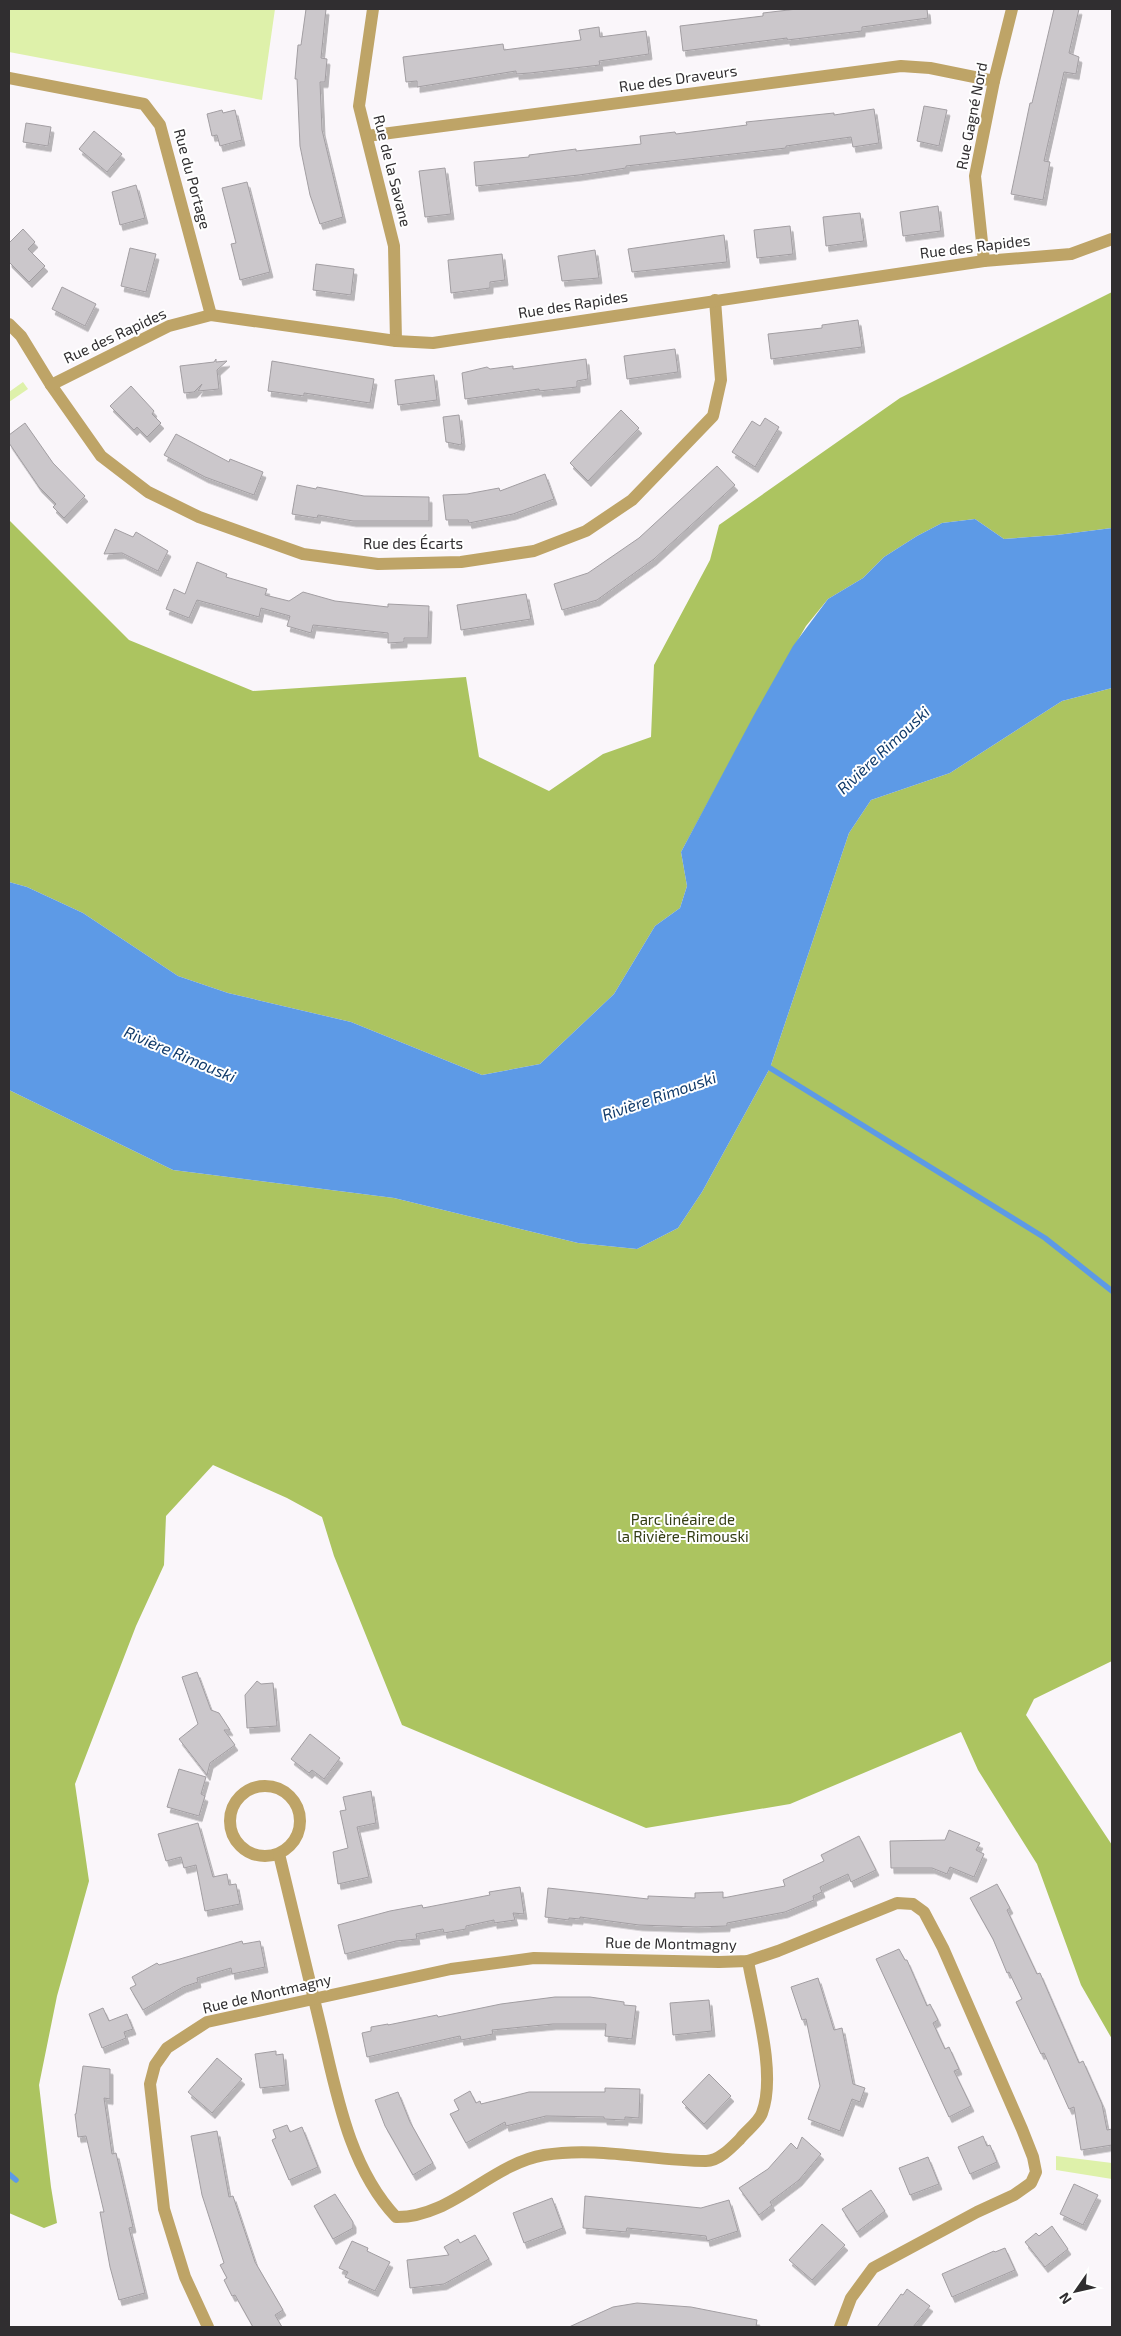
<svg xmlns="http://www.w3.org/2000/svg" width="1121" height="2336" font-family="'Exo 2',sans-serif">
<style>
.green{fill:#def1aa}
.forest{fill:#acc460}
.water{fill:#5d9ae6}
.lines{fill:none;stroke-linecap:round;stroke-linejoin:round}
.stream{stroke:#5d9ae6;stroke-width:5.5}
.building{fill:#cbc7cb;stroke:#a29ea2;filter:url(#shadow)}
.street{stroke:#bea467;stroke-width:12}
.labels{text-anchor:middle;stroke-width:4;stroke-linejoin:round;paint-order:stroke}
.street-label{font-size:15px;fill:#302e30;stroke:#fff}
.park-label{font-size:15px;fill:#343d13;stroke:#fff}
.water-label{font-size:16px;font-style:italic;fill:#113b6b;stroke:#fff}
</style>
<defs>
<filter id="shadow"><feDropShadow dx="3" dy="5.5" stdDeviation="0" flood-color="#0004"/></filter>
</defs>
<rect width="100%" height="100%" fill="#faf6fa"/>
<g class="green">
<polygon points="9,9 275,9 262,100 9,52"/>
<polygon points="23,382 28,389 9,402 9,392"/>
<polygon points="1056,2156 1112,2163 1112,2179 1056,2170"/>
</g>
<g class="forest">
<polygon points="1112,292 1112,528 1057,535 1004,539 975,519 942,523 917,536 884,557 863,578 828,599 806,626 769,690 681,852 687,886 680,908 655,926 614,994 540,1064 482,1075 351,1022 228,993 178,976 83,913 27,887 9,882 9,520 129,640 253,691 466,677 479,757 549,791 603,754 651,737 654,665 710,560 719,525 900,398"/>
<polygon points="1112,688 1112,1661 1034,1699 1026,1715 1112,1845 1112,2039 1081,1985 1037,1864 978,1770 961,1732 790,1804 646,1828 402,1725 334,1556 322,1517 287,1498 213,1465 166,1516 164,1565 136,1626 75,1784 89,1881 57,1996 39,2085 51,2187 57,2223 44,2228 9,2213 9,1090 173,1170 394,1198 578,1243 637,1249 678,1228 702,1192 770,1068 849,833 871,800 950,773 1062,701"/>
</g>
<polygon class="water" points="975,519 1004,539 1057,535 1112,528 1112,688 1062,701 950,773 871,800 849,833 770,1068 702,1192 678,1228 637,1249 578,1243 394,1198 173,1170 9,1090 9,882 27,887 83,913 178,976 228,993 351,1022 482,1075 540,1064 614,994 655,926 680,908 687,886 681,852 754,715 793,646 828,599 863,578 884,557 917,536 942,523"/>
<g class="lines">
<g class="stream">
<polyline points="770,1068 1045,1238 1112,1291"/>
<polyline points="9,2174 16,2180"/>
</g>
</g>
<g class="building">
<polygon points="306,9 326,9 321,58 327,59 325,82 320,82 322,130 343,217 320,224 310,195 300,146 297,79 295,79 298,45 301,45"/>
<polygon points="797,9 927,9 928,18 862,27 862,31 787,40 787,38 683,51 680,26 763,16 763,13"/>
<polygon points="1054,9 1079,9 1069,53 1079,57 1076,74 1064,72 1044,161 1050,162 1043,200 1011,194 1030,103 1032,103"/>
<polygon points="599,27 600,37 646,31 649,54 599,61 600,65 530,73 516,74 516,71 417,87 417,81 406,82 403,57 503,44 504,50 581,40 579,30"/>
<polygon points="924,106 947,110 939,146 917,141"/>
<polygon points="874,109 879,143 853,147 851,137 786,146 786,148 626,166 626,168 579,175 476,186 474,162 529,157 529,155 576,149 576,151 641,144 640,136 675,132 676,134 747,125 746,122 834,113 834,115"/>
<polygon points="222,110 223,113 235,110 242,140 220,146 217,135 212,136 207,114"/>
<polygon points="26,123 51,127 48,146 23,142"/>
<polygon points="94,131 122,154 107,172 79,149"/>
<polygon points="445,168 451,214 425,217 419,171"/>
<polygon points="247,182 270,272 240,280 231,244 236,243 222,188"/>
<polygon points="136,185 145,218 120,225 112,192"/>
<polygon points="938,206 941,231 903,236 900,212"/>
<polygon points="860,213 864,241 826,246 823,217"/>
<polygon points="790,226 793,254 757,258 754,230"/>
<polygon points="23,229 35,242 28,249 45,266 29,282 9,262 9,243"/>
<polygon points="724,235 727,262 632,272 628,249"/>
<polygon points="130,248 156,254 146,292 121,286"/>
<polygon points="595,250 599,278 562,281 558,256"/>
<polygon points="502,254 505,280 490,282 490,288 451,293 448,260"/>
<polygon points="316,264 354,269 351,295 313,290"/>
<polygon points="62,287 96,304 85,326 52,309"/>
<polygon points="858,320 862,347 771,359 768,334 822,328 822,325"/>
<polygon points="675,349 678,372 627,379 624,356"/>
<polygon points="216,359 216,362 227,361 217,370 219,389 198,391 202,384 194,392 184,393 180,366 214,362"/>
<polygon points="586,359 588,379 577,381 577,387 539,391 539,389 465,399 462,373 487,367 490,369 513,366 513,369"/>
<polygon points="272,361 374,379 370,403 304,393 304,396 268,391"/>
<polygon points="434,375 437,400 398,405 395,380"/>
<polygon points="131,386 154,411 152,414 161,423 147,437 137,427 134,430 110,406"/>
<polygon points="621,410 639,428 588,481 570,463"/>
<polygon points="459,415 462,441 461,445 446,442 443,417"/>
<polygon points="765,418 779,427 755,467 732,452 752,421 760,426"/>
<polygon points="25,423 53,463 85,496 64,518 53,507 56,504 39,487 9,443 9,435"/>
<polygon points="176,434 229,462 230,459 263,472 254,495 205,477 164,455"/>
<polygon points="717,466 735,485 654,559 597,600 562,610 554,584 588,573 639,538"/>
<polygon points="545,474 554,499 513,514 469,523 468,520 446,520 443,495 467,494 499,488 500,491"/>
<polygon points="297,485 316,489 317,487 364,496 429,497 429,521 353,521 318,515 317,518 292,514"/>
<polygon points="115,529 133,537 136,532 168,551 158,571 122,553 104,554"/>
<polygon points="197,562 227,574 226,577 267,589 265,595 289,601 303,592 335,601 388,607 388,604 429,606 428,638 404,638 404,642 388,643 388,633 313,625 311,633 287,626 290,616 261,608 259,617 197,600 189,618 166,609 174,589 185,594"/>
<polygon points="526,594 531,619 461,630 457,605"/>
<polygon points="197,1672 211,1710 219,1713 230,1730 224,1730 235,1745 210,1763 207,1775 179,1739 198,1724 182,1677"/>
<polygon points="257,1681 261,1684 273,1683 277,1726 247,1728 245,1695"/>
<polygon points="310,1734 340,1758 324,1779 312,1770 309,1773 291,1759"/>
<polygon points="179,1769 206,1777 201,1794 205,1796 199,1816 167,1807"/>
<polygon points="371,1791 376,1823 357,1827 369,1877 338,1884 333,1852 348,1848 340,1811 346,1810 343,1797"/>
<polygon points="198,1823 213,1877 227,1874 229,1885 236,1884 240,1904 205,1911 196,1865 184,1868 181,1857 166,1861 158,1834"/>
<polygon points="949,1830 980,1843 976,1850 984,1854 974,1877 950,1867 947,1874 932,1868 891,1868 890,1841 945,1840"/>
<polygon points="859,1836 876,1870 851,1882 848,1874 820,1887 822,1892 813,1896 814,1900 785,1912 727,1923 727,1926 696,1927 639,1925 580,1917 580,1919 569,1918 569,1920 545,1917 548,1888 648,1899 648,1896 695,1898 695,1893 723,1892 723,1898 785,1886 783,1880 824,1861 821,1855"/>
<polygon points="997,1884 1010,1908 1007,1910 1037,1974 1040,1973 1079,2063 1083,2061 1102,2104 1107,2130 1112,2129 1112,2145 1081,2150 1074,2107 1069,2109 1044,2053 1041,2054 1016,2002 1022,1999 1009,1972 1007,1973 993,1939 970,1898"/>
<polygon points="520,1887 524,1914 513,1913 515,1920 494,1923 494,1920 466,1926 466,1929 444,1933 443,1929 416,1934 417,1939 396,1941 345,1954 338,1925 390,1911 422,1905 423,1908 490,1895 489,1892"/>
<polygon points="242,1941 243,1944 260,1941 265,1967 232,1974 231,1968 197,1978 198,1982 183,1987 143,2010 130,1988 136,1985 132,1977 157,1963 159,1965"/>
<polygon points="899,1949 905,1960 907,1960 927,2006 930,2004 938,2020 933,2023 945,2049 949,2047 959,2069 954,2071 971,2106 949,2117 876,1959"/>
<polygon points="818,1978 834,2030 842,2028 853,2084 865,2088 860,2102 852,2099 840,2131 808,2119 820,2086 806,2019 802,2020 791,1987"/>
<polygon points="555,1997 590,1997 624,2002 624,2005 636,2006 632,2039 605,2036 606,2024 553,2024 492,2030 493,2034 461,2040 460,2036 367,2057 362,2033 371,2031 371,2027 388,2024 388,2025 437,2015 438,2017 501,2004"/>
<polygon points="709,2000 712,2031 673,2035 670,2003"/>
<polygon points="103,2008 109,2021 127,2014 133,2029 124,2032 126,2038 102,2048 89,2014"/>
<polygon points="276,2051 276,2055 283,2054 286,2085 260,2088 255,2054"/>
<polygon points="217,2058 242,2079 212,2113 188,2092"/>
<polygon points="83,2066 110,2069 110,2099 104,2098 112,2154 116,2153 133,2227 129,2228 145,2293 119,2300 110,2267 100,2212 104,2212 86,2136 78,2137 75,2114 76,2114"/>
<polygon points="709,2074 731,2096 704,2124 682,2102"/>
<polygon points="605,2088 640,2089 639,2118 625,2117 625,2120 604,2119 604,2117 546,2116 506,2126 505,2122 466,2143 450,2114 459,2110 454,2100 470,2091 476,2103 480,2101 481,2104 529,2092 605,2092"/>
<polygon points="398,2092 410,2122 433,2163 413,2175 385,2126 375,2100"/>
<polygon points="287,2125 290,2132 302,2127 318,2167 289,2180 272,2140 276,2138 273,2130"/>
<polygon points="217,2131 229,2197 233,2196 255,2262 283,2310 275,2315 282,2327 253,2327 235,2295 232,2296 224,2280 227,2278 220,2265 224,2263 202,2195 191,2136"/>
<polygon points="983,2136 987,2146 990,2145 997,2162 970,2174 958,2147"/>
<polygon points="802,2137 821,2154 799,2180 770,2202 772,2205 759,2215 739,2188 768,2169 791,2143 797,2149"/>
<polygon points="928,2157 939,2184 910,2195 899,2168"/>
<polygon points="1074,2184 1098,2195 1083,2225 1060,2214"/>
<polygon points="871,2190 885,2211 857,2232 842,2209"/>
<polygon points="335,2194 353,2222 353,2228 333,2239 314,2206"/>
<polygon points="585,2196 701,2208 729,2200 738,2231 707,2241 706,2236 627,2228 626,2232 583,2228"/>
<polygon points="552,2198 563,2228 524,2243 513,2213"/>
<polygon points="822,2224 845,2245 812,2280 789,2260"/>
<polygon points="1052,2226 1068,2249 1045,2267 1025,2242 1036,2233 1039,2236"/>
<polygon points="475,2235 489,2259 444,2284 410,2288 407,2260 449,2255 444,2247 458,2239 460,2243"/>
<polygon points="352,2241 368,2248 367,2251 390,2262 375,2291 345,2277 348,2272 339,2268"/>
<polygon points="1005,2248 1015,2270 952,2297 942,2274 994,2251 995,2252"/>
<polygon points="907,2289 930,2306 913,2327 877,2327 901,2294 903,2295"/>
<polygon points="637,2303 691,2307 757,2320 756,2327 569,2327 613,2307"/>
</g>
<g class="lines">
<g class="street">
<polyline points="373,9 359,106 394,246 396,341"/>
<polyline points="9,78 144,104 160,125 211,315"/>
<polyline points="367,136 901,66 930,68 994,81"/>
<polyline points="984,261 975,176 994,81 1012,9"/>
<polyline points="9,324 21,336 51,385 101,456 148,492 199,517 303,554 378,564 461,562 534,551 586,531 632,500 713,416 721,380 715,300"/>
<polyline points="51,385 169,326 211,315 396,341 433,343 984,261 1071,254 1112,239"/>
<circle cx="265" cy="1821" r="35"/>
<path d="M279 1854C293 1911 306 1968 320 2024 336 2090 348 2166 396 2217 451 2218 491 2164 544 2155 598 2146 653 2161 706 2161 719 2161 732 2147 740 2139 746 2131 759 2122 762 2113 777 2074 755 2002 748 1961"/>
<polyline points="208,2327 185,2277 164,2209 150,2084 155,2065 167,2048 207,2022 451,1969 534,1958 719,1962 748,1961 778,1951 897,1903 913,1904 924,1912 943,1948 1022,2129 1033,2157 1036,2172 1031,2183 1014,2195 977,2212 873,2268 851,2298 840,2327"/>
</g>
</g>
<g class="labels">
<g class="street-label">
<text transform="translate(678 79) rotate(-8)" y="5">Rue des Draveurs</text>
<text transform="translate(972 116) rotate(-79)" y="5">Rue Gagné Nord</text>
<text transform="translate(392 171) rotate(76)" y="5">Rue de la Savane</text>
<text transform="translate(192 179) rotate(75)" y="5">Rue du Portage</text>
<text transform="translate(975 247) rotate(-7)" y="5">Rue des Rapides</text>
<text transform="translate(573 305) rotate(-9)" y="5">Rue des Rapides</text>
<text transform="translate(115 336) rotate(-25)" y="5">Rue des Rapides</text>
<text x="413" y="549">Rue des Écarts</text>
<text transform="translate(671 1944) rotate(1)" y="5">Rue de Montmagny</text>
<text transform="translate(267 1994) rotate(-13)" y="5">Rue de Montmagny</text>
</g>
<g class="park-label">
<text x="683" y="1525">Parc linéaire de<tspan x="683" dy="17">la Rivière-Rimouski</tspan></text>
</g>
<g class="water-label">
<text transform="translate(883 750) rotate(-43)" y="6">Rivière Rimouski</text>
<text transform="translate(180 1054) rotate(23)" y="6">Rivière Rimouski</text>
<text transform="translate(659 1096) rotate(-19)" y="6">Rivière Rimouski</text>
</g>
</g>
<rect width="1121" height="2336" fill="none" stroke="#302e30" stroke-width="20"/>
<g transform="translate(1076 2291) rotate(236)" stroke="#ffffff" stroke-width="4" paint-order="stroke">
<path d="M0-4L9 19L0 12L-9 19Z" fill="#302e30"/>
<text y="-8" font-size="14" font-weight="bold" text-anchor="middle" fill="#302e30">N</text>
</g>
</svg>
